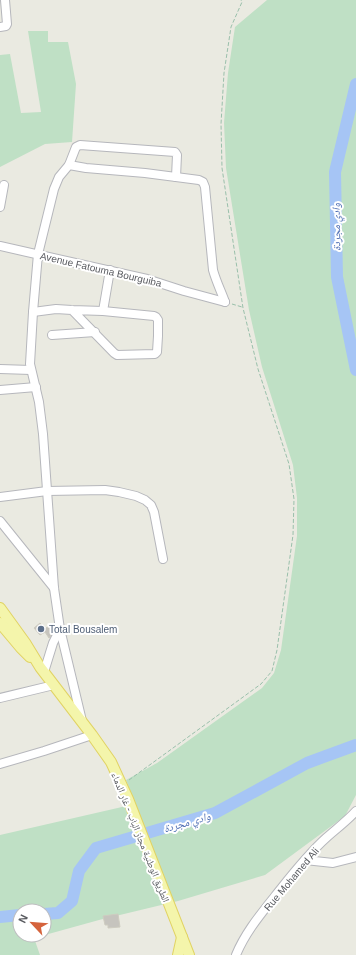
<svg xmlns="http://www.w3.org/2000/svg" width="356" height="955" font-family="Arial,'Noto Naskh Arabic',sans-serif">
<style>
.green{fill:#bfe0c5;fill-rule:evenodd}
.lines{fill:none;stroke-linecap:round;stroke-linejoin:round}
.river{stroke:#a6c5f5;stroke-width:12}
.building{fill:#c6c4be;stroke:#ceccc0}
.minor-casing{stroke:#b6b7bc;stroke-width:10}
.major-casing{stroke:#e1d363;stroke-width:12}
.path{stroke:#9ac0ab;stroke-width:1;stroke-dasharray:4 2;stroke-linecap:butt}
.minor{stroke:#fff;stroke-width:8}
.major{stroke:#f4f5ab;stroke-width:10}
.service-dot{fill:#5c6f8a;stroke:#fff;stroke-width:1.5}
.labels{text-anchor:middle;stroke-width:4;stroke-linejoin:round;paint-order:stroke}
.street-label{font-size:10px;fill:#595b60;stroke:#fff}
.service-label{font-size:10px;fill:#4e5e75;stroke:#fff;text-anchor:start}
.water-label{font-size:11px;font-style:italic;fill:#4d6db4;stroke:#fff}
</style>
<rect width="100%" height="100%" fill="#eaeae1"/>
<g class="green">
<path d="M267 0H356V795L345 816 265 875 178 901 99 920 34 938 40 955H0V835L135 804 126 780 157 763 262 688 274 673 281 650 297 536V498L293 465 262 367 249 310 226 168 224 123 228 73 235 27ZM20 911H44V935H20Z"/>
<polygon points="28,31 48,31 48,42 68,42 76,84 72,142 45,144 0,167 0,55 10,54 21,113 41,112"/>
</g>
<g class="lines">
<g class="river">
<polyline points="356,84 335,172 337,277 356,370"/>
<polyline points="44,914 58,913 72,901 79,871 96,848 215,813 307,763 356,745"/>
<polyline points="0,917 20,915"/>
</g>
</g>
<g class="building">
<polygon points="40,623 45,629 49,625 55,632 53,633 49,638 45,632 40,635 34,628"/>
<polygon points="118,914 120,927 108,928 108,925 105,925 103,916"/>
</g>
<g class="lines">
<defs>
<g id="minor">
<polyline points="0,27 6,26 7,24 5,0"/>
<path d="M69 165 86 168 145 173 199 180 203 182 205 187 213 270C216 281 221 291 225 302"/>
<polyline points="0,207 4,185"/>
<polyline points="0,246 147,279 184,291 225,302"/>
<polyline points="103,311 110,270"/>
<polyline points="33,312 56,309 72,310 103,311 154,316 156,317 158,320 158,336 157,352 155,354 117,355 114,353 72,310"/>
<polyline points="52,335 95,332"/>
<polyline points="0,369 31,370"/>
<polyline points="0,390 36,387"/>
<polyline points="0,497 47,491 105,490 119,492 136,496 145,500 151,505 154,512 163,559"/>
<polyline points="0,521 54,588"/>
<polyline points="44,672 53,643 56,637"/>
<polyline points="0,698 54,685"/>
<polyline points="82,721 60,629 54,588 43,434 39,402 30,364 33,312 38,254 54,189 59,177 69,165 76,147 80,145 175,152 177,155 176,177"/>
<polyline points="0,764 44,751 92,735"/>
<polyline points="305,860 333,863 356,857"/>
<path d="M236 955C245 933 260 915 275 896 291 876 307 855 326 838 336 829 347 821 356 811"/>
</g>
<g id="major">
<polyline points="0,608 26,644 40,667 92,735 111,762 128,799 189,955"/>
<polyline points="0,623 21,648 30,657"/>
<polyline points="178,955 182,937"/>
</g>
</defs>
<use href="#minor" class="minor-casing"/>
<use href="#major" class="major-casing"/>
<g class="path">
<polyline points="232,304 242,307"/>
<polyline points="129,780 261,684 272,671 277,650 293,535 294,499 289,464 258,369 243,308 222,168 221,124 224,73 231,27 242,2 241,0"/>
</g>
<use href="#minor" class="minor"/>
<use href="#major" class="major"/>
</g>
<circle class="service-dot" cx="41" cy="629" r="4"/>
<g class="labels">
<g class="street-label">
<text transform="translate(101 269) rotate(13)" y="4">Avenue Fatouma Bourguiba</text>
<text transform="translate(141 837) rotate(68)" y="4">الطريق الوطنية مجاز الباب - غار الدماء</text>
<text transform="translate(291 879) rotate(-50)" y="4">Rue Mohamed Ali</text>
</g>
<g class="service-label">
<text x="49" y="633">Total Bousalem</text>
</g>
<g class="water-label">
<text transform="translate(336 227) rotate(-91)" y="4">وادي مجردة</text>
<text transform="translate(187 822) rotate(-16)" y="4">وادي مجردة</text>
</g>
</g>
<g transform="translate(32 923) rotate(296)"><circle r="19" fill="#ffffff" stroke="#bdbdbf"/>
<path d="M0-3L7 15L0 10L-7 15Z" fill="#d5633c"/>
<text y="-6" font-size="11" font-weight="bold" text-anchor="middle" fill="#595b60">N</text>
</g>
</svg>
